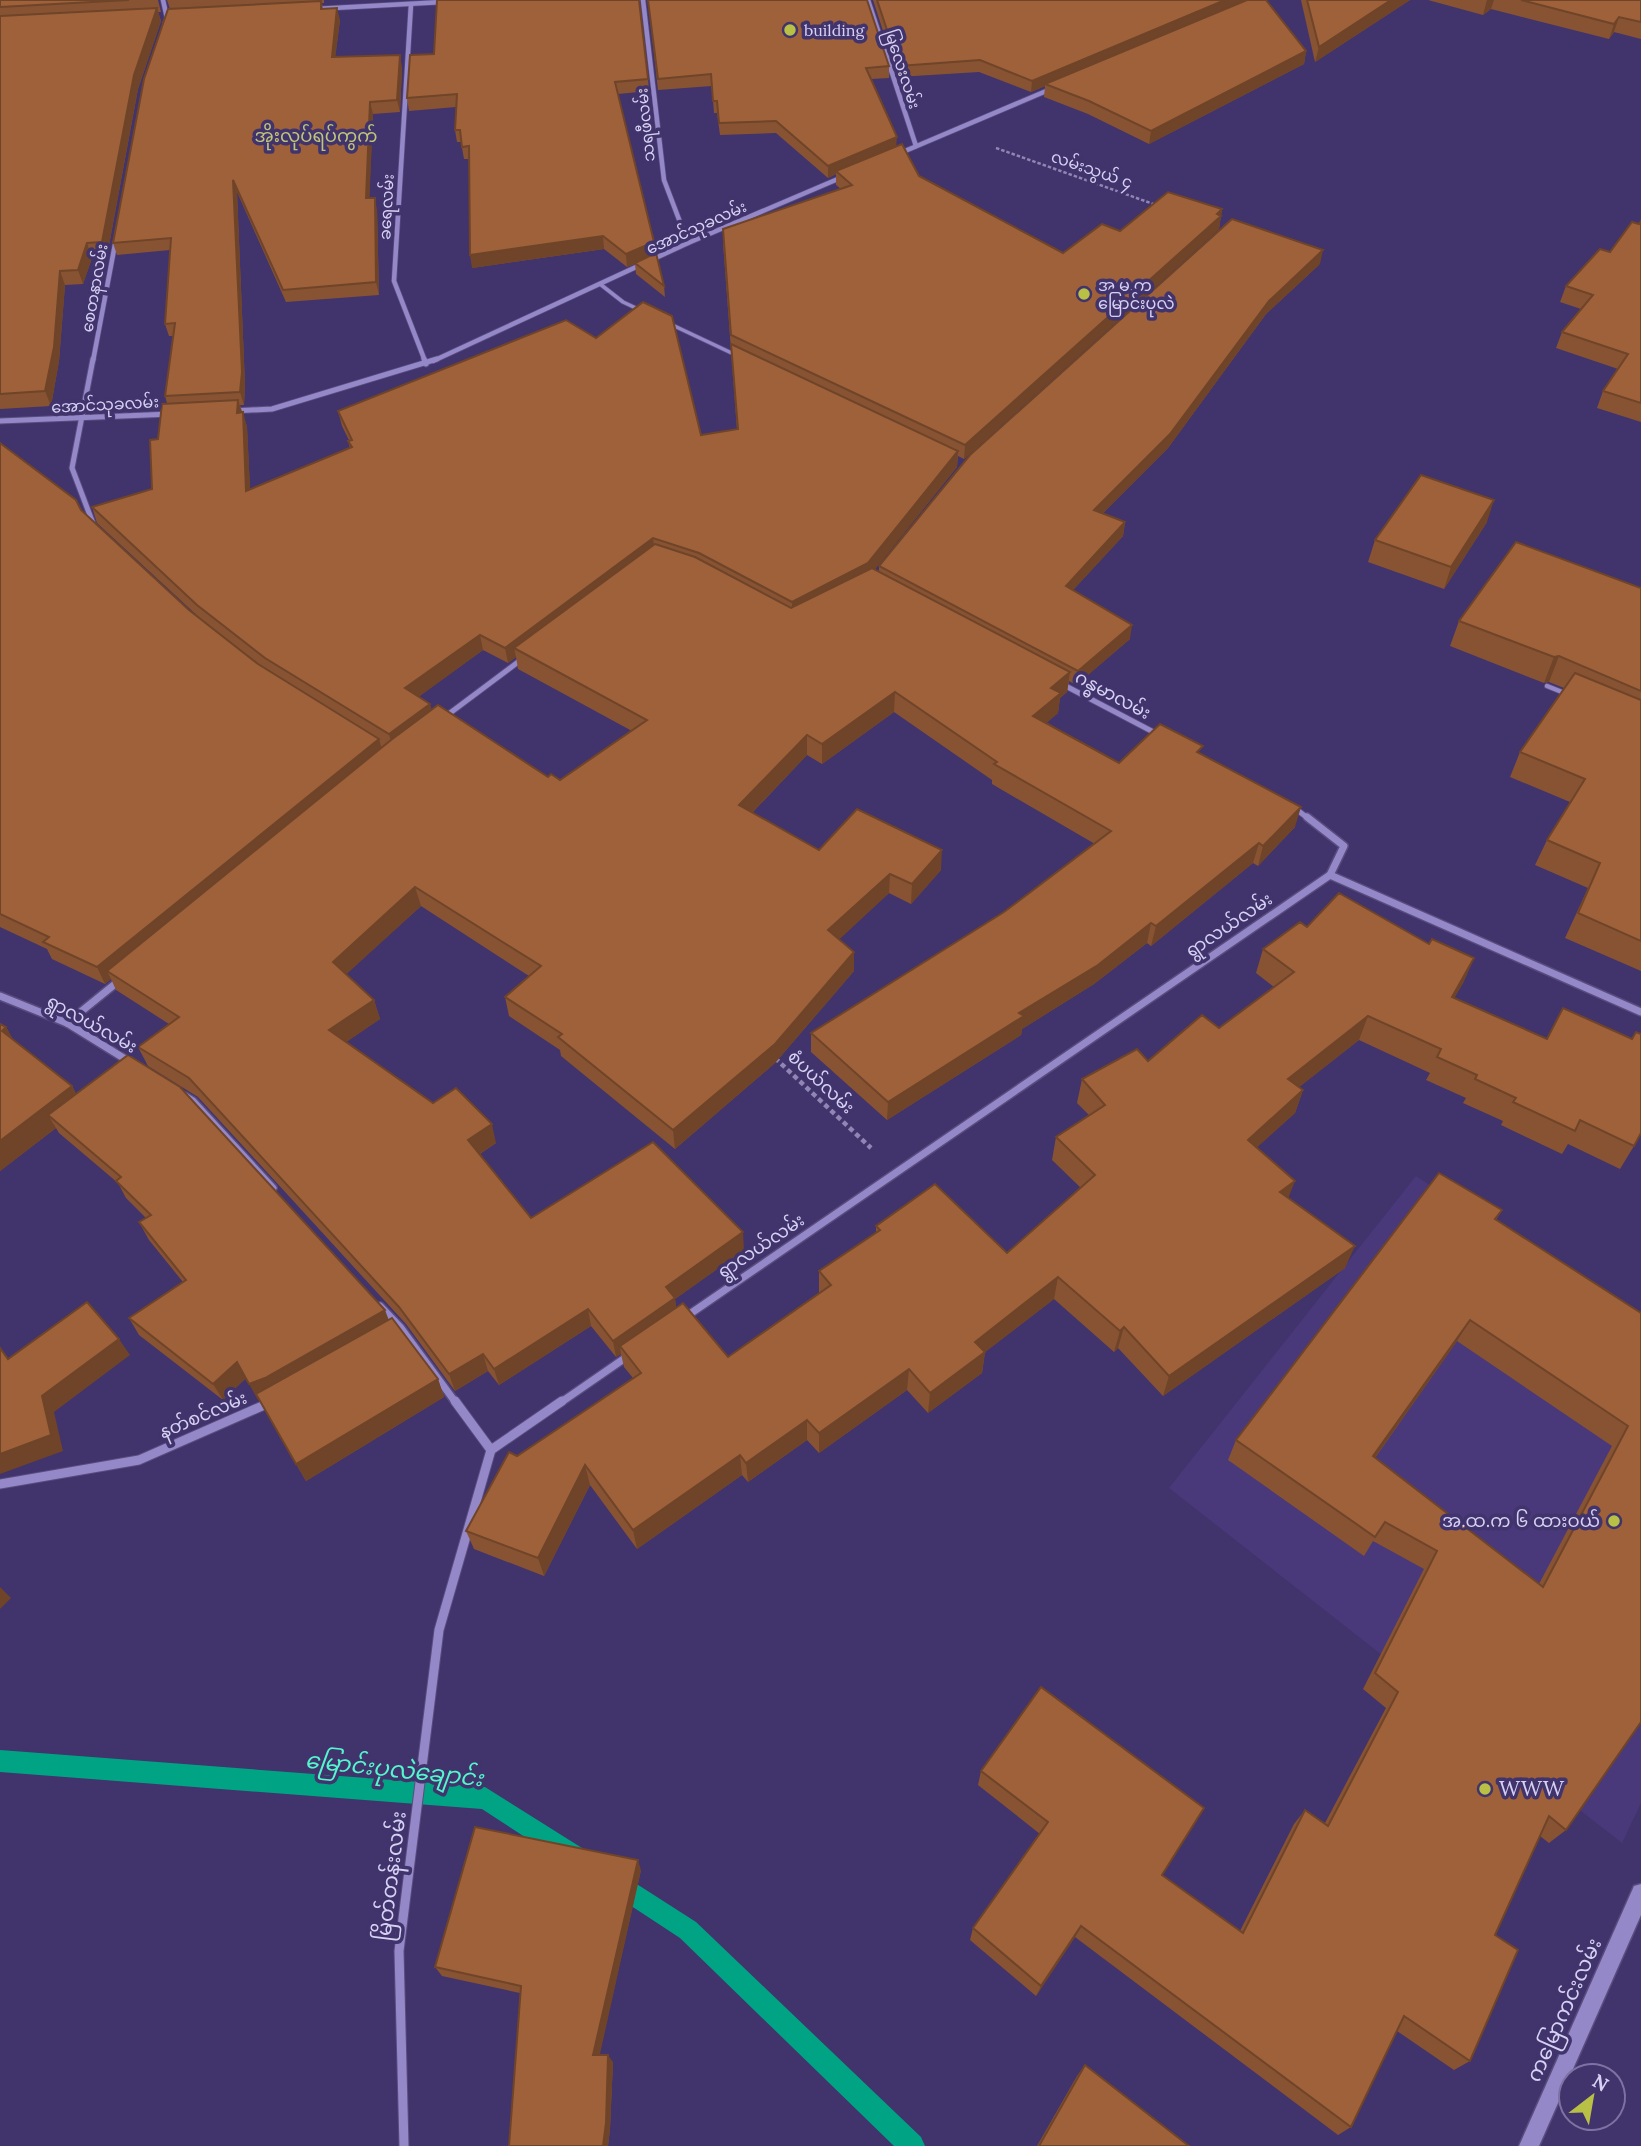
<svg xmlns="http://www.w3.org/2000/svg" width="1641" height="2146" font-family="Lora,'Noto Sans Myanmar',serif">
<style>
.built{fill:#4a397a}
.lines{fill:none;stroke-linecap:round;stroke-linejoin:round}
.stream{fill:#00a485;fill-rule:evenodd}
.lane-far1-casing{stroke:#594c7d;stroke-width:5}
.lane-casing{stroke:#594c7d;stroke-width:6}
.street-far3-casing{stroke:#594c7d;stroke-width:6}
.street-far2-casing{stroke:#594c7d;stroke-width:7}
.street-far1-casing{stroke:#594c7d;stroke-width:10}
.street-casing{stroke:#594c7d;stroke-width:11}
.secondary-casing{stroke:#594c7d;stroke-width:3}
.path-far1{stroke:#8f86b3;stroke-width:2.5;stroke-dasharray:3.5 2;stroke-linecap:butt}
.path{stroke:#8f86b3;stroke-width:4.5;stroke-dasharray:5 3.5;stroke-linecap:butt}
.lane-far1{stroke:#9588c9;stroke-width:3.5}
.lane{stroke:#9588c9;stroke-width:4.5}
.street-far3{stroke:#9588c9;stroke-width:4.5}
.street-far2{stroke:#9588c9;stroke-width:5}
.street-far1{stroke:#9588c9;stroke-width:7}
.street{stroke:#9588c9;stroke-width:9}
.secondary{fill:#9588c9;fill-rule:evenodd}
.wall{fill:#885332;fill-rule:evenodd}
.shaded-wall{fill:#6f4429}
.building{fill:#9e613a;stroke:#6f4429;stroke-width:2;fill-rule:evenodd}
.poi-dot{fill:#b9c046;stroke:#41336c;stroke-width:2.5}
.labels{text-anchor:middle;stroke-width:7;stroke-linejoin:round;paint-order:stroke}
.far-poi-label{font-size:16px;fill:#d6d1f3;stroke:#41336c;text-anchor:start}
.far-street-label{font-size:16px;fill:#d6d1f3;stroke:#41336c}
.far-quarter-label{font-size:18px;fill:#c0c679;stroke:#41336c}
.street-label{font-size:18px;fill:#d6d1f3;stroke:#41336c}
.poi-label{font-size:18px;fill:#d6d1f3;stroke:#41336c;text-anchor:end}
.near-poi-label{font-size:21px;fill:#d6d1f3;stroke:#41336c;text-anchor:start}
.near-street-label{font-size:21px;fill:#d6d1f3;stroke:#41336c}
.near-water-label{font-size:23px;font-style:italic;fill:#53f7ce;stroke:#41336c}
</style>
<rect width="100%" height="100%" fill="#41336c"/>
<polygon class="built" points="1416,1176 1641,1325 1641,1803 1622,1843 1169,1488"/>
<g class="lines">
<g class="stream">
<polygon points="0,1750 485,1787 582,1848 586,1856 582,1864 574,1868 566,1864 482,1809 0,1772"/>
<polygon points="618,1872 696,1922 921,2137 925,2146 894,2146 680,1938 610,1892 606,1884 610,1876"/>
</g>
<defs>
<g id="lane-far1">
<polyline points="600,284 623,302 640,310"/>
<polyline points="668,323 738,356"/>
</g>
<polyline id="lane" points="1547,686 1567,694"/>
<g id="street-far3">
<polyline points="163,0 167,18 165,23"/>
<polyline points="643,0 664,180 688,243"/>
<polyline points="868,0 916,146"/>
<polyline points="411,4 394,281 425,361"/>
<polyline points="315,9 443,2"/>
<polyline points="898,154 1051,89"/>
<polyline points="93,361 116,239"/>
<polyline points="433,361 688,243 845,176"/>
</g>
<g id="street-far2">
<polyline points="93,359 72,468 94,526"/>
<polyline points="424,359 426,364"/>
<polyline points="231,411 272,409 437,359"/>
<polyline points="0,421 171,414"/>
<polyline points="1060,683 1161,736"/>
<polyline points="442,719 522,659"/>
<polyline points="1292,806 1309,819"/>
</g>
<g id="street-far1">
<polyline points="1307,817 1344,846 1330,875"/>
<polyline points="0,996 67,1023 130,1062"/>
<polyline points="67,1023 120,980"/>
<polyline points="185,1096 193,1101 273,1188"/>
<polyline points="380,1306 401,1328 456,1403"/>
<polyline points="684,1318 1330,875 1641,1012"/>
<polyline points="560,1403 628,1356"/>
</g>
<g id="street">
<polyline points="455,1401 491,1450 562,1401"/>
<polyline points="0,1484 139,1460 269,1403"/>
<polyline points="404,2146 399,1951 439,1630 491,1450"/>
</g>
<polygon id="secondary" points="1641,1884 1641,1915 1539,2146 1519,2146 1634,1886"/>
</defs>
<use href="#lane-far1" class="lane-far1-casing"/>
<use href="#lane" class="lane-casing"/>
<use href="#street-far3" class="street-far3-casing"/>
<use href="#street-far2" class="street-far2-casing"/>
<use href="#street-far1" class="street-far1-casing"/>
<use href="#street" class="street-casing"/>
<use href="#secondary" class="secondary-casing"/>
<polyline class="path-far1" points="996,148 1159,206"/>
<polyline class="path" points="775,1058 871,1148"/>
<use href="#lane-far1" class="lane-far1"/>
<use href="#lane" class="lane"/>
<use href="#street-far3" class="street-far3"/>
<use href="#street-far2" class="street-far2"/>
<use href="#street-far1" class="street-far1"/>
<use href="#street" class="street"/>
<use href="#secondary" class="secondary"/>
</g>
<g class="wall">
<polygon points="0,0 158,0 161,12 158,12 161,21 138,89 107,256 92,258 83,284 65,285 59,361 51,406 0,409"/>
<path d="M167 0H324V3H322L323 9 340 20 335 57 402 67 400 112 373 114 369 198 377 210 379 295 286 302 237 192 245 385 244 405H240L247 427 250 490 350 448 348 441 349 440 342 426 338 411 701 435 737 430 723 243 841 189 836 185V174L828 178 776 133 720 135 717 113H714L712 86 658 90 648 0 889 66V78L871 79 896 146 919 176 1063 253 1120 231 1222 209 1219 229 964 459 958 456 957 467 875 569 879 572V566L1320 264 1266 314 1168 448 1103 513 1125 522 1123 536 1073 590 1130 639 1076 685 1069 681 1067 692 1060 698 1058 713 1046 723 1119 763 1201 754 1295 827 1258 866 1253 863 1151 946 1147 943 1094 984 1022 1029 1021 1035 887 1120 811 1052V1033L1004 912 1095 844 992 784V780L894 712 822 764 807 755 752 813 819 850 941 870 911 904 889 893 839 939 854 971 775 1063 675 1149 561 1056 560 1050 509 1016 505 997 529 976 421 906 346 974 374 1000 380 1019 346 1042 433 1103 496 1143 480 1154 531 1218 744 1250 675 1299 676 1307 728 1357 819 1293V1271L876 1233V1226L1007 1253 1081 1188 1052 1160 1056 1137 1089 1115 1077 1103 1082 1079 1148 1061 1219 1028 1274 987 1256 973 1263 949 1307 927 1429 944 1474 958 1463 983 1454 998 1634 1146 1620 1169 1568 1144 1562 1154 1501 1125 1503 1121 1463 1103 1466 1098 1426 1080 1430 1073 1359 1040 1299 1087 1303 1090 1295 1113 1257 1147 1289 1198 1345 1268 1163 1396 1118 1348 1114 1352 1054 1299 985 1352 982 1373 928 1413 907 1390 819 1453 807 1440 748 1482 742 1475 637 1549 590 1485 544 1576 474 1549 466 1531 517 1456 633 1378 624 1367 621 1354 616 1357 591 1326 499 1385 488 1371 455 1391 406 1324 198 1097 148 1066 138 1047 169 1024 116 990 111 979 105 984 52 959 47 949 0 927V443L81 510 189 610 202 620 97 523 92 507 152 489 158 439 167 403 165 396 173 336H169L165 324 170 250 117 255 113 243 170 9ZM483 650 508 663 516 657 518 669 632 731 560 780 548 777 431 710 430 704 418 697Z"/>
<polygon points="873,0 1266,0 1306,51 1304,64 1149,144 1088,114 1044,97 1045,86 1031,92 979,72 898,77"/>
<polygon points="1301,0 1410,0 1315,62"/>
<polygon points="1428,0 1641,0 1641,39 1614,32 1609,39 1491,9 1483,15"/>
<polygon points="648,79 649,91 618,94 654,242 655,254 664,286 665,297 636,274 635,264 627,267 604,249 472,268 470,159 464,159 461,142 457,142 455,130 456,107 409,111 407,98"/>
<polygon points="1641,221 1641,422 1597,408 1603,391 1618,369 1556,348 1562,332 1581,309 1560,302 1566,286 1610,252"/>
<polygon points="1487,522 1444,589 1368,562 1375,540"/>
<polygon points="1641,588 1641,971 1565,938 1588,888 1535,865 1547,840 1570,802 1510,777 1520,752 1564,688 1549,682 1544,683 1450,646 1459,621"/>
<polygon points="6,1027 13,1040 72,1086 76,1094 389,1320 438,1379 444,1397 306,1481 246,1378 223,1400 139,1335 129,1318 183,1282 149,1240 139,1222 146,1218 126,1198 118,1183 59,1133 56,1128 0,1171"/>
<path d="M1502 1210 1496 1220 1641 1313V1722L1566 1830 1549 1843 1540 1836 1495 1935 1470 2061 1454 2070 1397 2031 1351 2127 1338 2135 1075 1937 1036 1996 970 1940 973 1928 1040 1834 978 1785 981 1771 1162 1875 1240 1931 1294 1824 1305 1810 1325 1823 1386 1708 1363 1689 1424 1569 1373 1541 1364 1556 1228 1460 1236 1440ZM1457 1341 1612 1446 1539 1584 1375 1458Z"/>
<polygon points="641,1870 599,2055 613,2062 610,2129 608,2146 509,2146 520,1993 442,1976 435,1967"/>
<polygon points="1085,2065 1189,2146 1037,2146 1077,2076"/>
</g>
<g class="shaded-wall">
<polygon points="1225,0 1250,0 1045,84 1045,86 1031,92 1032,81"/>
<polygon points="1391,0 1410,0 1315,62 1319,47"/>
<polygon points="1487,0 1494,0 1491,9 1483,15"/>
<polygon points="157,8 161,21 138,89 107,256 102,242 134,75"/>
<polygon points="337,8 340,20 334,69 332,57"/>
<polygon points="1619,17 1614,32 1609,39 1614,24"/>
<polygon points="1306,51 1304,64 1149,144 1151,131"/>
<polygon points="400,55 402,67 400,112 397,100"/>
<polygon points="370,102 373,114 369,211 366,198"/>
<polygon points="897,137 896,149 836,171 836,174 828,178 828,166"/>
<polygon points="233,180 237,192 245,385 244,405 240,392"/>
<polygon points="375,198 377,210 379,295 376,282"/>
<polygon points="1222,209 1219,229 964,459 965,445"/>
<polygon points="603,236 604,249 472,268 470,255"/>
<polygon points="654,242 655,255 627,267 626,254"/>
<polygon points="87,243 92,258 83,284 78,270"/>
<polygon points="1323,250 1320,264 1266,314 1168,448 1092,524 1094,510 1269,301"/>
<polygon points="60,271 65,285 59,361 51,406 45,391"/>
<polygon points="238,400 243,416 237,413"/>
<polygon points="243,412 247,427 251,507 246,491"/>
<polygon points="958,451 957,467 868,578 792,617 792,602"/>
<polygon points="1494,500 1487,522 1444,589 1451,567"/>
<polygon points="1125,522 1123,536 1064,600 1066,586"/>
<polygon points="653,538 655,553 514,648 516,657 508,663 505,648"/>
<polygon points="1132,625 1130,639 1076,685 1078,671"/>
<polygon points="480,635 483,650 409,704 405,688"/>
<polygon points="1559,656 1549,682 1544,683 1554,657"/>
<polygon points="1070,672 1067,692 1060,698 1058,713 1031,736 1033,716 1051,688"/>
<polygon points="895,692 894,712 822,764 822,744"/>
<polygon points="430,704 433,719 393,750 389,734"/>
<polygon points="807,735 807,755 740,825 739,805"/>
<polygon points="379,739 384,757 107,971 111,979 105,984 97,967"/>
<polygon points="1301,807 1295,827 1258,866 1263,846"/>
<polygon points="1259,843 1253,863 1151,946 1156,926"/>
<polygon points="942,850 941,870 911,904 912,884"/>
<polygon points="890,874 889,893 828,950 828,930"/>
<polygon points="415,887 421,906 339,981 333,962"/>
<polygon points="1151,923 1147,943 1094,984 1022,1029 1021,1035 887,1120 888,1102"/>
<polygon points="854,952 854,971 775,1063 675,1149 673,1130"/>
<polygon points="1474,958 1463,983 1441,1021 1452,997"/>
<polygon points="374,1000 380,1019 336,1049 329,1030"/>
<polygon points="1368,1016 1359,1040 1280,1102 1288,1079"/>
<polygon points="6,1027 18,1048 2,1031"/>
<polygon points="72,1086 83,1106 48,1115 56,1128 0,1171 0,1141"/>
<polygon points="1303,1090 1295,1113 1241,1162 1248,1140"/>
<polygon points="492,1124 496,1143 473,1158 468,1140"/>
<polygon points="1295,1181 1286,1204 1280,1192"/>
<polygon points="743,1232 744,1250 675,1299 677,1315 620,1346 621,1354 616,1357 613,1341 666,1287"/>
<polygon points="1355,1246 1345,1268 1163,1396 1169,1376"/>
<polygon points="1058,1277 1054,1299 985,1352 982,1373 928,1413 930,1393 975,1342"/>
<polygon points="588,1309 591,1326 499,1385 494,1369"/>
<polygon points="385,1310 391,1326 273,1394 258,1400 249,1384"/>
<polygon points="1470,1320 1457,1341 1362,1476 1373,1456"/>
<polygon points="1124,1327 1118,1348 1114,1352 1120,1331"/>
<polygon points="119,1339 130,1355 54,1412 63,1451 0,1474 0,1454 42,1396"/>
<polygon points="483,1354 488,1371 455,1391 449,1374"/>
<polygon points="237,1362 246,1378 223,1400 213,1384"/>
<polygon points="909,1369 907,1390 819,1453 819,1433"/>
<polygon points="438,1379 444,1397 306,1481 296,1464"/>
<polygon points="807,1420 807,1440 748,1482 746,1463"/>
<polygon points="740,1455 742,1475 637,1549 633,1530"/>
<polygon points="585,1465 590,1485 544,1576 538,1558"/>
<polygon points="0,1587 11,1598 0,1609"/>
<polygon points="638,1860 641,1870 598,2063 593,2055"/>
<polygon points="1081,1926 1075,1937 1036,1996 1041,1986"/>
<polygon points="608,2055 613,2062 610,2129 608,2146 603,2146"/>
</g>
<g class="building">
<polygon points="0,0 129,0 0,7"/>
<polygon points="437,0 639,0 648,79 615,82 654,242 626,254 603,236 470,255 469,146 462,147 460,130 455,130 457,94 407,98 410,55 434,54"/>
<polygon points="648,0 867,0 889,66 866,68 897,137 828,166 776,121 719,123 717,101 713,101 711,74 658,79"/>
<polygon points="877,0 1225,0 1032,81 980,60 899,66"/>
<polygon points="1247,0 1266,0 1306,51 1151,131 1089,101 1045,84"/>
<polygon points="1307,0 1391,0 1319,47"/>
<polygon points="1521,0 1641,0 1641,22 1619,17 1614,24"/>
<polygon points="321,1 321,9 337,8 332,57 400,55 397,100 370,102 366,198 375,198 376,282 283,290 233,180 242,372 240,392 165,396 175,323 165,324 171,238 113,243 144,79 168,9"/>
<polygon points="157,8 134,75 102,242 87,243 78,270 60,271 54,347 45,391 0,394 0,16"/>
<polygon points="902,144 919,176 1063,253 1102,224 1120,231 1168,192 1222,209 1217,214 1221,216 965,445 731,335 723,229 852,185 836,171"/>
<polygon points="1232,219 1323,250 1269,301 1170,434 1094,510 1125,522 1066,586 1132,625 1078,671 879,566 970,455"/>
<polygon points="1641,221 1641,403 1603,391 1628,354 1562,332 1593,295 1566,286 1600,249 1610,252 1632,222 1639,224"/>
<polygon points="656,253 664,286 635,263"/>
<polygon points="643,302 672,316 701,435 738,429 731,344 958,451 868,563 792,602 699,553 653,538 505,648 480,635 405,688 430,704 389,734 265,658 197,605 92,507 152,489 150,440 158,439 162,404 238,400 237,413 243,412 246,491 352,447 348,441 352,440 338,411 566,320 596,338"/>
<polygon points="0,443 76,500 81,510 189,610 258,664 379,739 97,967 43,942 49,937 0,914"/>
<polygon points="1421,475 1494,500 1451,567 1375,540"/>
<polygon points="1516,542 1641,588 1641,691 1559,656 1554,657 1459,621"/>
<polygon points="655,544 695,557 791,608 872,568 1070,672 1051,688 1061,693 1033,716 1119,763 1160,724 1203,746 1197,752 1301,807 1263,846 1259,843 1156,926 1151,923 1098,965 1019,1013 1024,1016 888,1102 811,1033 1004,912 1111,831 994,764 997,762 895,692 822,744 807,735 739,805 819,850 857,809 942,850 912,884 890,874 828,930 854,952 775,1044 673,1130 558,1037 562,1034 505,997 541,966 415,887 333,962 374,1000 329,1030 433,1103 456,1088 492,1124 468,1140 531,1218 653,1142 743,1232 666,1287 675,1298 613,1341 588,1309 494,1369 483,1354 449,1374 399,1307 189,1078 138,1047 179,1017 107,971 391,740 438,705 548,777 551,774 560,780 647,720 514,648"/>
<polygon points="1575,673 1641,700 1641,941 1578,913 1600,863 1547,840 1585,779 1520,752"/>
<polygon points="1339,893 1429,944 1432,939 1474,958 1452,997 1547,1039 1563,1008 1632,1039 1636,1032 1641,1034 1641,1133 1634,1146 1580,1120 1575,1131 1513,1102 1516,1098 1475,1079 1477,1075 1437,1057 1441,1049 1368,1016 1288,1079 1303,1090 1248,1140 1295,1181 1280,1192 1355,1246 1169,1376 1124,1327 1120,1331 1058,1277 975,1342 985,1352 930,1393 909,1369 819,1433 807,1420 746,1463 740,1455 633,1530 585,1465 538,1558 466,1531 509,1452 517,1456 641,1373 620,1346 683,1303 728,1357 831,1285 819,1271 880,1230 876,1226 935,1184 1007,1253 1095,1175 1056,1137 1105,1105 1082,1079 1137,1049 1148,1061 1202,1015 1219,1028 1294,972 1263,949 1300,922 1307,927"/>
<polygon points="0,1024 6,1027 2,1031 72,1086 0,1141"/>
<polygon points="128,1055 180,1087 385,1310 265,1378 249,1384 237,1362 213,1384 129,1318 186,1280 139,1222 151,1215 116,1181 121,1177 48,1115"/>
<path d="M1439 1173 1502 1210 1495 1219 1641 1313V1722L1566 1830 1549 1816 1495 1935 1518 1950 1470 2061 1404 2016 1351 2127 1081 1926 1041 1986 973 1928 1048 1822 981 1771 1041 1687 1204 1808 1162 1875 1243 1933 1305 1810 1328 1826 1398 1692 1375 1673 1437 1551 1385 1522 1375 1537 1236 1440ZM1470 1320 1628 1426 1543 1587 1373 1456Z"/>
<polygon points="87,1302 119,1339 42,1396 51,1435 0,1454 0,1348 8,1359"/>
<polygon points="392,1318 438,1379 296,1464 256,1394"/>
<polygon points="475,1827 638,1860 593,2055 608,2055 606,2123 603,2146 509,2146 521,1986 435,1967"/>
<polygon points="1085,2065 1189,2146 1039,2146"/>
</g>
<g class="poi-dot">
<circle cx="790" cy="30" r="7"/>
<circle cx="1084" cy="294" r="7"/>
<circle cx="1614" cy="1521" r="7"/>
<circle cx="1485" cy="1789" r="7"/>
</g>
<g class="labels">
<g class="far-poi-label">
<text x="804" y="36">building</text>
<text x="1098" y="291">အ.မ.က<tspan x="1098" dy="18">မြောင်းပုလဲ</tspan></text>
</g>
<g class="far-street-label">
<text transform="translate(903 69) rotate(72)" y="6">မြလေးလမ်း</text>
<text transform="translate(645 125) rotate(-96)" y="6">သရဖီလမ်း</text>
<text transform="translate(1092 169) rotate(19)" y="6">လမ်းသွယ် ၄</text>
<text transform="translate(386 207) rotate(-87)" y="6">ခရေလမ်း</text>
<text transform="translate(696 227) rotate(-24)" y="6">အောင်သုခလမ်း</text>
<text transform="translate(94 288) rotate(-80)" y="6">စေတနာလမ်း</text>
<text transform="translate(105 404) rotate(-3)" y="6">အောင်သုခလမ်း</text>
</g>
<g class="far-quarter-label">
<text x="316" y="142">အိုးလုပ်ရပ်ကွက်</text>
</g>
<g class="street-label">
<text transform="translate(1113 695) rotate(28)" y="6">ဂန္ဓမာလမ်း</text>
<text transform="translate(1229 925) rotate(-34)" y="6">ရွာလယ်လမ်း</text>
<text transform="translate(92 1024) rotate(29)" y="6">ရွာလယ်လမ်း</text>
<text transform="translate(821 1082) rotate(43)" y="6">စံပယ်လမ်း</text>
<text transform="translate(761 1246) rotate(-34)" y="6">ရွာလယ်လမ်း</text>
<text transform="translate(203 1415) rotate(-23)" y="6">နတ်စင်လမ်း</text>
</g>
<g class="poi-label">
<text x="1600" y="1527">အ.ထ.က ၆ ထားဝယ်</text>
</g>
<g class="near-poi-label">
<text x="1499" y="1796">WWW</text>
</g>
<g class="near-street-label">
<text transform="translate(391 1876) rotate(-83)" y="7">မြိတ်တန်းလမ်း</text>
<text transform="translate(1564 2010) rotate(-66)" y="7">ကမြောကင်းလမ်း</text>
</g>
<g class="near-water-label">
<text transform="translate(394 1769) rotate(6)" y="8">မြောင်းပုလဲချောင်း</text>
</g>
</g>
<g transform="translate(1592 2097) rotate(31)"><circle r="33" fill="#41336c" stroke="#7d72a2" stroke-width="2"/>
<path d="M0-5L12 26L0 18L-12 26Z" fill="#b9c046"/>
<text y="-10" font-size="19" font-weight="bold" text-anchor="middle" fill="#d6d1f3">N</text>
</g>
</svg>
